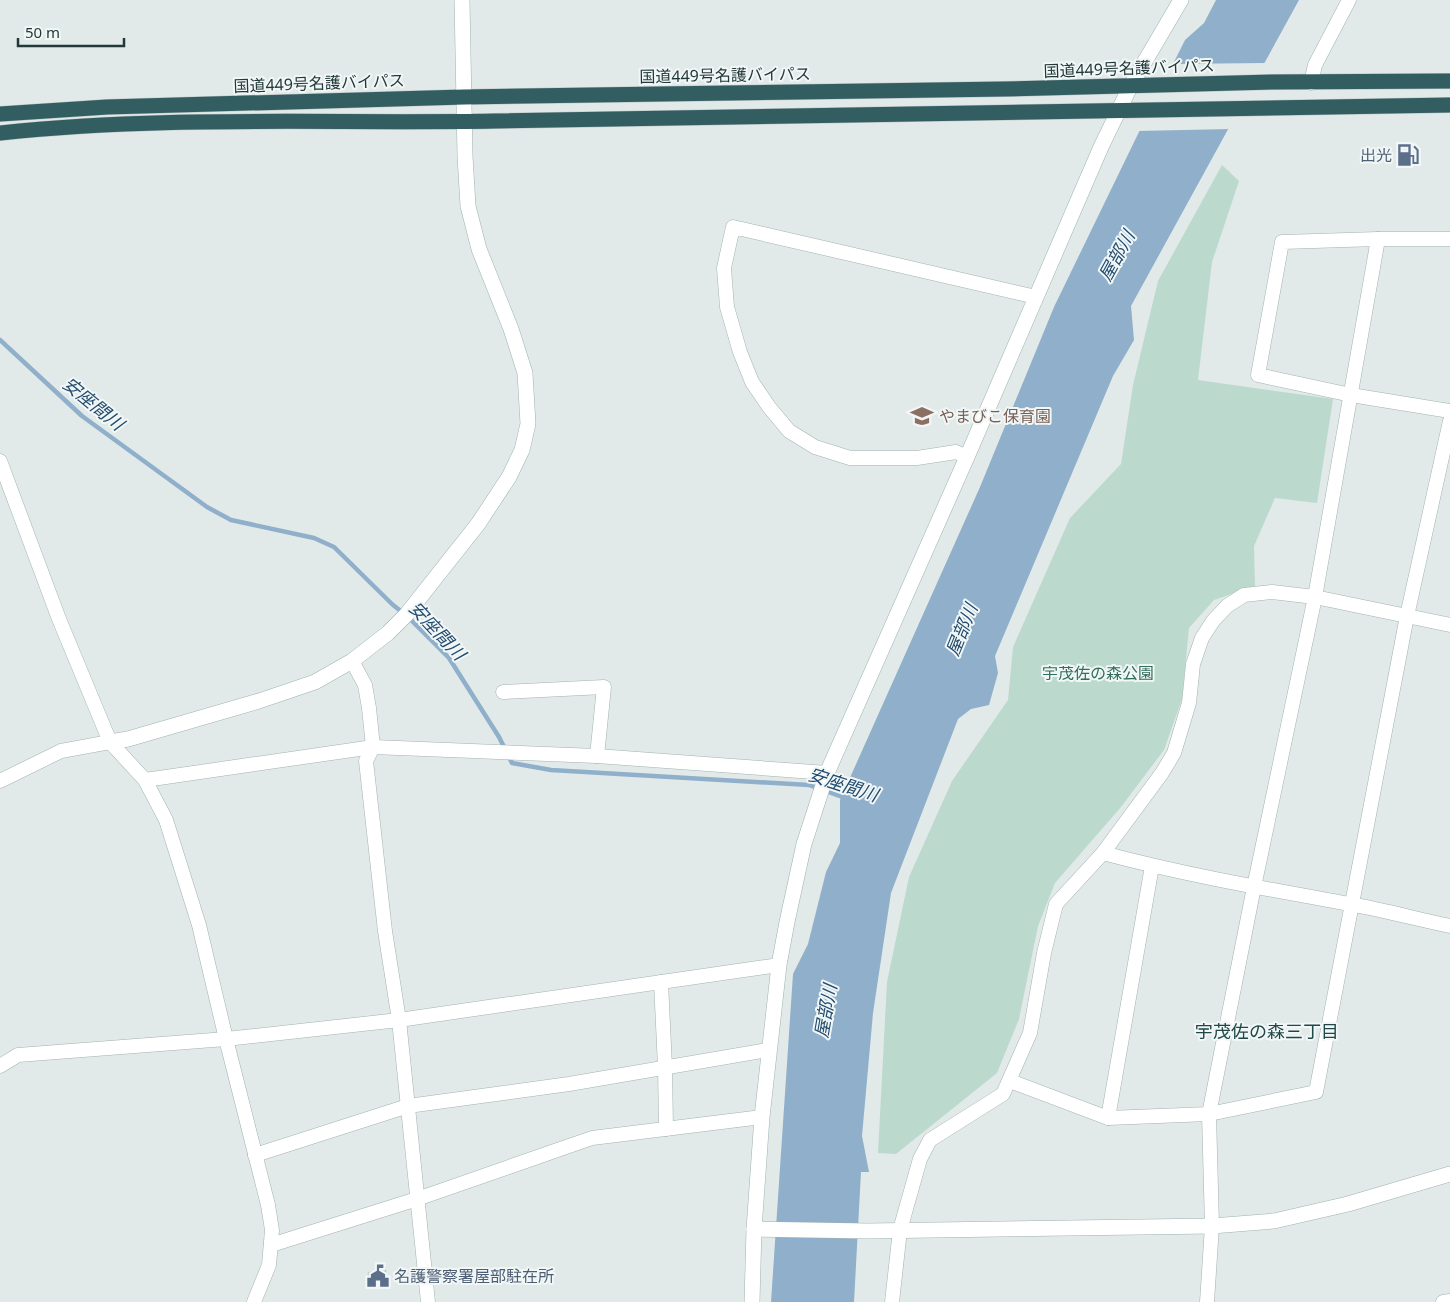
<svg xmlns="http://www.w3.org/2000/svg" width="1450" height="1302" font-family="'Noto Sans','Noto Sans JP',sans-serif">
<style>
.green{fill:#bcd9cd}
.water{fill:#8fafca}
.pier{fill:#e1eae9}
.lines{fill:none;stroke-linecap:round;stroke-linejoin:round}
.stream{stroke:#8fafca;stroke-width:4.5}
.building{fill:#b7c5c3;stroke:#b4c3c2}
.street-casing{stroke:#a4b1b1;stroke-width:15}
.secondary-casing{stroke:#9eb2b1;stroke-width:16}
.highway-casing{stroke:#bdc4c4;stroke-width:16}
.street{stroke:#fff;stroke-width:14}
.secondary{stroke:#fff;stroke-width:15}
.highway{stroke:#325e62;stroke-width:15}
.labels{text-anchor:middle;stroke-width:4;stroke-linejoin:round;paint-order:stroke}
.street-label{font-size:16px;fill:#233939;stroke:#f1f7f6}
.service-label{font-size:16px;fill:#4e5e75;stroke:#f1f7f6;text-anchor:end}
.education-label{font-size:16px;fill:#785e54;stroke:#f1f7f6;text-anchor:start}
.park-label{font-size:16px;fill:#326c5a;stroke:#f1f7f6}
.water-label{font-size:18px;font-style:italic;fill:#244c6f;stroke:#f1f7f6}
.neighbourhood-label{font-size:18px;fill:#214749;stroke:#f1f7f6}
</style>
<rect width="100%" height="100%" fill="#e1eae9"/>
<polygon class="green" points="1222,165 1239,181 1212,262 1198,380 1333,399 1317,503 1275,498 1254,546 1255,586 1214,600 1189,628 1182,699 1164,750 1121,807 1055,883 1038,926 1019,1019 997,1073 896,1154 878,1153 887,982 909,877 952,781 1008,700 1013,647 1070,518 1121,464 1133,385 1158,281"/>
<polygon class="water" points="1216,0 1299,0 1131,306 1134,340 1113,376 995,656 998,673 989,705 971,709 958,719 891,893 873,1013 862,1136 869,1172 861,1172 854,1302 771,1302 793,974 808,944 826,872 840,843 840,800 980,487 1054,307 1137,136 1185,40 1204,23"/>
<polygon class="pier" points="1267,63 1231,129 1137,131 1170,64"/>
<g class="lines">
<polyline class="stream" points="0,340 82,416 207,507 231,520 314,538 334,547 393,605 406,615 449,658 499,737 512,763 551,770 809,785 845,798"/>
</g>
<polygon class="building" points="385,1268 388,1281 371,1285 368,1273"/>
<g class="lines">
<defs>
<g id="street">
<polyline points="1311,83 1315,65 1349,0"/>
<polyline points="1450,239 1378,239 1282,242 1258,375 1351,395 1450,411"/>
<polyline points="967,457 956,452 917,458 850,458 815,447 789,431 769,407 752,382 740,352 727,307 724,268 733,227 1036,297"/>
<polyline points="0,461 59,619 110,742 145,780 166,820 199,925 226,1039 268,1205 272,1230 269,1265 254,1302"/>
<polyline points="352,661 365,685 369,708 373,747 366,761 385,931 399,1020 428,1302"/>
<polyline points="503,692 604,687 597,756"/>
<polyline points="145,780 373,747 597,756 827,773"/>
<polyline points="0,781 61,751 110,742"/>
<path d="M1103 853C1185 875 1267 889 1350 904 1383 910 1417 919 1450 926"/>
<polyline points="661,982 665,1067 666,1129"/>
<polyline points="0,1066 18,1055 226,1039 399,1020 779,965"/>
<polyline points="1010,1081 1108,1118 1209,1114 1316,1092 1407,616 1450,421"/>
<polyline points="1108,1118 1152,866"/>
<polyline points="255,1155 408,1106 569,1084 768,1050"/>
<polyline points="271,1245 417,1199 592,1138 762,1117"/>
<polyline points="892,1302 900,1230 920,1159 930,1140 1003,1094 1030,1033 1044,953 1056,904 1103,853 1162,773 1174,753 1189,703 1193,664 1202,638 1213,621 1227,606 1244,595 1272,592 1315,597 1450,625"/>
<polyline points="1207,1302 1212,1226 1209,1114 1254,887 1315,597 1378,239"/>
<polyline points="1443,1302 1450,1301"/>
</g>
<g id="secondary">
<polyline points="110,742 128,739 259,701 315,682 352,661 388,633 406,615 478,524 509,477 522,450 528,424 525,373 511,329 479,249 468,206 465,156 462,0"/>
<polyline points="754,1229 868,1231 1212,1226 1274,1221 1348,1204 1450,1174"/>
<polyline points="752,1302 754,1229 762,1117 779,965 787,922 804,844 827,773 967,457 1101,147 1131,85 1181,0"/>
</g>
<g id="highway">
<polyline points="0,114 107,107 464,97 1005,89 1272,82 1450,81"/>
<path d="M0 133C164 115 330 124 495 121 814 115 1132 110 1450 105"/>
</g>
</defs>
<use href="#street" class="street-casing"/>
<use href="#secondary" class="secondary-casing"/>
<use href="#highway" class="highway-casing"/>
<use href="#street" class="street"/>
<use href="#secondary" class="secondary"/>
<use href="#highway" class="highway"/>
</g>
<defs>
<symbol id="fuel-bare" viewBox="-9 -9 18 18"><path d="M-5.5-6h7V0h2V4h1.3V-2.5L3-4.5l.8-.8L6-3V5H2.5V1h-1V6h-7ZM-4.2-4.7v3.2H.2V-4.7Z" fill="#5c6f8a" stroke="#f1f7f6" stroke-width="2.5" paint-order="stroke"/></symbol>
<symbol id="school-bare" viewBox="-9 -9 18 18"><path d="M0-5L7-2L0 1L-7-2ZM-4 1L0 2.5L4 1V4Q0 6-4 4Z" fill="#8d6e63" stroke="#f1f7f6" stroke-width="2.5" paint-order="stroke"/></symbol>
<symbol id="civic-bare" viewBox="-9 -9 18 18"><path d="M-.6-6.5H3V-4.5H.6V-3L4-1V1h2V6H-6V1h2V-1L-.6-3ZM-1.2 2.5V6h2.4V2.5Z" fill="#5c6f8a" stroke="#f1f7f6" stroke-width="2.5" paint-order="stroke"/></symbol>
</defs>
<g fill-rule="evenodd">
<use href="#fuel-bare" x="1392" y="139" width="32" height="32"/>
<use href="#school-bare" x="906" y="400" width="32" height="32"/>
<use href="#civic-bare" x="362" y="1260" width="32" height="32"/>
</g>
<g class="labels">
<g class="street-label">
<text transform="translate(1129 68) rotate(-2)" y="6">国道449号名護バイパス</text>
<text transform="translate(725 75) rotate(-1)" y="6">国道449号名護バイパス</text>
<text transform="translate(319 83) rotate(-2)" y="6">国道449号名護バイパス</text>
</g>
<g class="service-label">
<text x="1392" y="161">出光</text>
<text x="394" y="1282" text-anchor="start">名護警察署屋部駐在所</text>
</g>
<g class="education-label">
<text x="939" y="422">やまびこ保育園</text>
</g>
<g class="park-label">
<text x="1098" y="679">宇茂佐の森公園</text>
</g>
<g class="water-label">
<text transform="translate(1117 256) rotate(-61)" y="6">屋部川</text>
<text transform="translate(93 404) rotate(39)" y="6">安座間川</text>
<text transform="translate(962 630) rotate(-68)" y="6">屋部川</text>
<text transform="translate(437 631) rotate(47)" y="6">安座間川</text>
<text transform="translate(843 785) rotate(18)" y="6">安座間川</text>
<text transform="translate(826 1011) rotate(-80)" y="6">屋部川</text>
</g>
<g class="neighbourhood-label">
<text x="1267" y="1038">宇茂佐の森三丁目</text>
</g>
</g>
<path d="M18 38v8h106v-8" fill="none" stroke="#233939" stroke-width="2.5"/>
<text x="25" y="38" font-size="15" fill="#233939" stroke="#f1f7f6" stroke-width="4" paint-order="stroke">50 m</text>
</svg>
